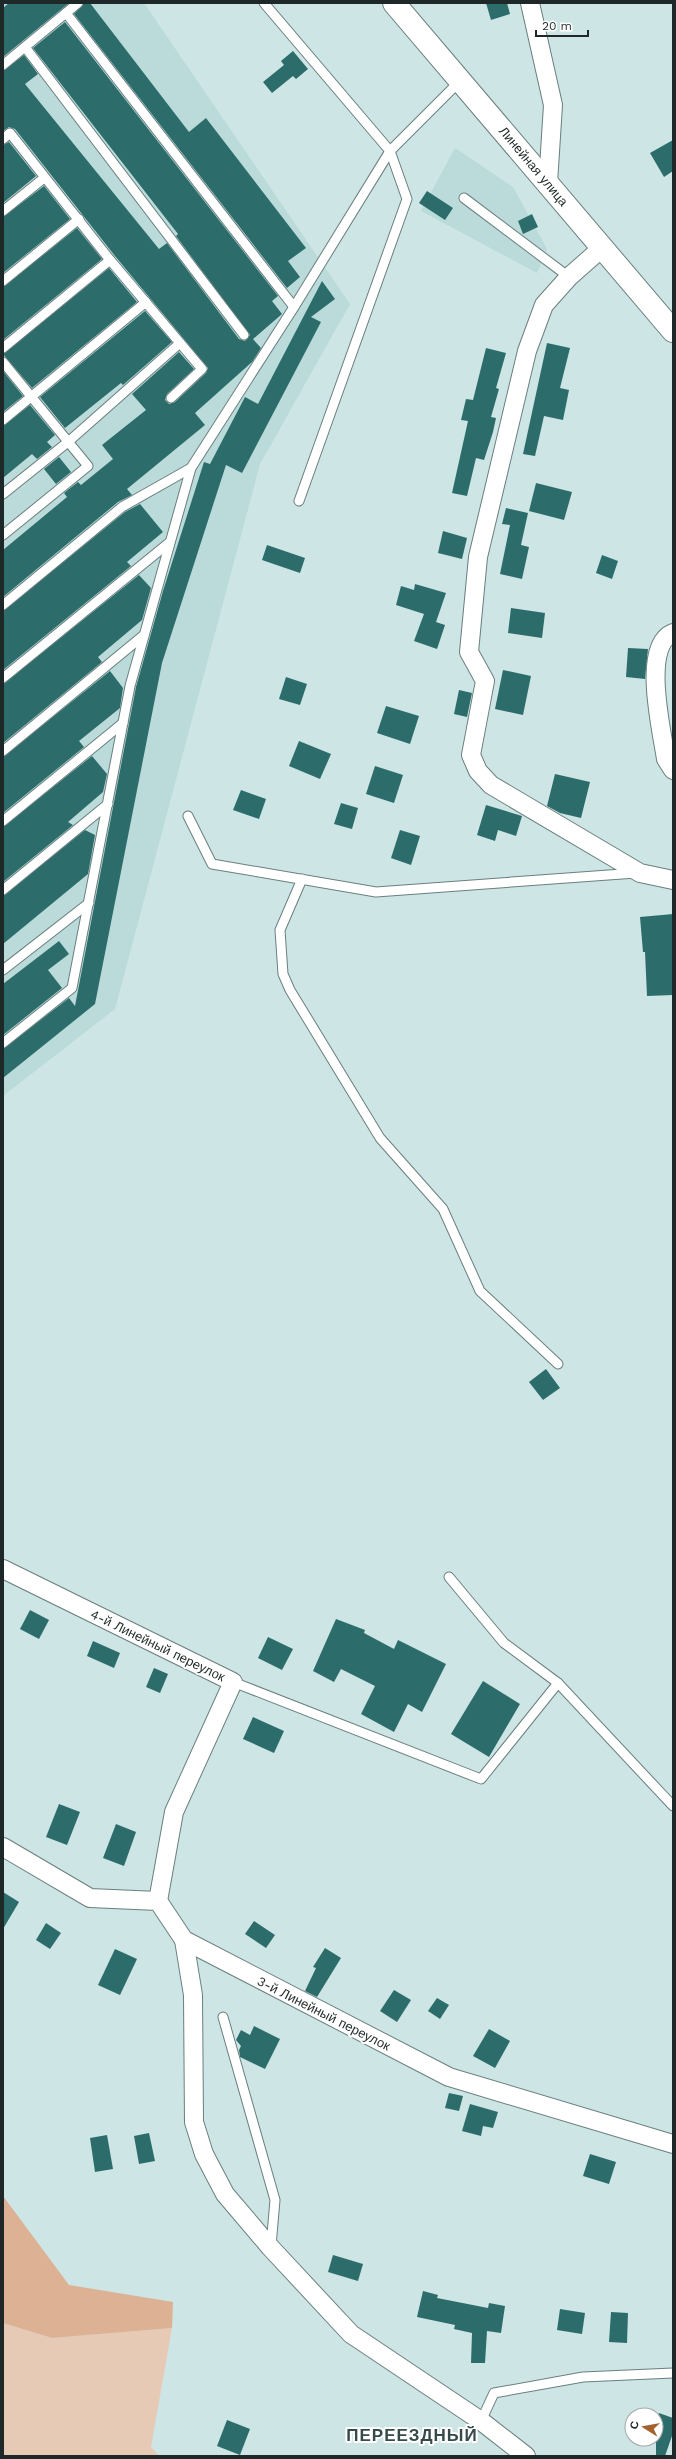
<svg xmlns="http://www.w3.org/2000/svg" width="676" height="2459" font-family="'Work Sans',sans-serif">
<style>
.built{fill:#badbd9}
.green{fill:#e7cab6}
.water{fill:#ddb193}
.building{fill:#2c6d6b}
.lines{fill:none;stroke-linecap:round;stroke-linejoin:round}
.service-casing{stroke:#6a7f7e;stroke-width:11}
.minor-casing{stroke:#6a7f7e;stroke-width:20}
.tertiary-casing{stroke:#6a7f7e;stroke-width:24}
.service{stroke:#fff;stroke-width:9}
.minor{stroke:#fff;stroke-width:18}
.tertiary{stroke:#fff;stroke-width:22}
.labels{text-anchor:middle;stroke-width:4;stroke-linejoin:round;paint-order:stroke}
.street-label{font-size:13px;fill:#1f2828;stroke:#fff}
.district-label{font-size:17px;font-weight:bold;letter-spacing:1px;fill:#364a49;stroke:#fff}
</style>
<rect width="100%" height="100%" fill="#cde5e4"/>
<g class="built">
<polygon points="3,3 144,3 350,304 260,464 115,1009 3,1096"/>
<polygon points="455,148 513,187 547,249 537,273 421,211"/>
</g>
<polygon class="green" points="3,2323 52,2338 172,2328 151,2447 159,2456 3,2456"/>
<polygon class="water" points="3,2196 69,2285 173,2302 172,2328 52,2338 3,2323"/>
<g class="building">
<polygon points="9,3 69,3 3,57 3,8"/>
<polygon points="84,3 90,3 189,132 206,118 306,248 288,261 300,277 287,288 74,14"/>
<polygon points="486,3 507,3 510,14 491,20"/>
<polygon points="65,22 278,296 272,301 282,314 253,339 261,348 252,362 195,413 205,425 127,489 132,495 118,502 3,597 3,550 67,497 64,493 78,482 81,485 113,459 102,445 146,410 132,394 179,352 194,369 167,394 165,400 169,404 175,402 206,373 208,368 115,256 15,129 9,127 3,131 3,71 24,55 38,74 25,84 159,249 167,243 239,339 245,341 250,335 176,236 178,234 33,48"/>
<polygon points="293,51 308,69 296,79 293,76 272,93 263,82 284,65 281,61"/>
<polygon points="673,140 673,171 664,177 650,153"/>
<polygon points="9,142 36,176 3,203 3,145"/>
<polygon points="44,186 70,219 3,273 3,217"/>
<polygon points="427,191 453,208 445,220 419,203"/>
<polygon points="532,214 538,227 523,234 518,221"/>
<polygon points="77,228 102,259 3,340 3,287"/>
<polygon points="109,268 137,302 32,388 3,354"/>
<polygon points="322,281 335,299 311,317 321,322 242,473 226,465 162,663 95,1004 3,1078 3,1049 69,998 75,1006 136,687 163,591 204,462 210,464 245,397 258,404"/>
<polygon points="145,311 172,342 123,385 121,383 65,428 40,397"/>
<polygon points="547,343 570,348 560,388 569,390 563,420 544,416 535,456 523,454"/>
<polygon points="486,348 506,353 496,388 499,389 491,417 496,418 493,432 484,460 476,458 467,496 452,493 468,421 461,420 466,399 473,400"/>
<polygon points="3,371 23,396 3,412"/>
<polygon points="30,405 55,435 47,442 52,447 37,459 32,454 3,478 3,426"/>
<polygon points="59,457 71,472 56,484 44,469"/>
<polygon points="536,483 572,492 564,520 529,511"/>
<polygon points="140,504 163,532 127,562 131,566 3,670 3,611 125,512"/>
<polygon points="506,508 528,513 521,545 529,547 522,579 500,574 510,525 502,524"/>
<polygon points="443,531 467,538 462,559 438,553"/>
<polygon points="267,545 305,558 300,573 262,560"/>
<polygon points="602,555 618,561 612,579 596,573"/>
<polygon points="139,575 151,588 142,620 98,657 102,662 3,743 3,684"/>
<polygon points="415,584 446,593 436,622 445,625 437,649 414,641 424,614 396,605 401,586 414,590"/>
<polygon points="511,608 545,613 542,638 508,633"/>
<polygon points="628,648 648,649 645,679 626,677"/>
<polygon points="503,670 531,676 523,715 495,709"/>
<polygon points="110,671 123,688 120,708 79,741 84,747 3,813 3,757"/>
<polygon points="286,677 307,684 300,705 279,699"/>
<polygon points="459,690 472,693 467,717 454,714"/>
<polygon points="386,706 419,716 410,744 377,733"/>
<polygon points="299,741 331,754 320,779 289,766"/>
<polygon points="92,756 107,774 103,792 68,822 73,825 3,882 3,827"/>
<polygon points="375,766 403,775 394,803 366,794"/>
<polygon points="555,774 590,782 581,818 560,813 547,806"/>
<polygon points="241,790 266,799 259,819 233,810"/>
<polygon points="341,803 358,808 352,829 334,824"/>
<polygon points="486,805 522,816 516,836 498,830 495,841 477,835"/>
<polygon points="85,830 95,835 88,874 3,944 3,896"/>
<polygon points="400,830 420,836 411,865 391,858"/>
<polygon points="673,914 673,995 647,996 645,952 643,952 640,917"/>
<polygon points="59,941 69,954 48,970 62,988 3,1035 3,984"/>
<polygon points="546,1369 560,1388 543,1400 529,1382"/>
<polygon points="30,1610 49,1620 39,1639 20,1629"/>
<polygon points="336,1619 365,1630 364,1633 394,1649 398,1640 446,1664 422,1712 408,1704 394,1732 361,1714 375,1686 341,1669 334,1682 313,1671"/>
<polygon points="268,1637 293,1649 282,1670 258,1658"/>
<polygon points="93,1641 120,1653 114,1668 87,1656"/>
<polygon points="154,1668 168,1674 160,1693 146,1687"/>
<polygon points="483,1681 520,1704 489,1757 451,1734"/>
<polygon points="253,1717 284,1731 274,1753 243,1739"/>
<polygon points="59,1804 80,1812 67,1845 46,1837"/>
<polygon points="116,1824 136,1832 124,1866 103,1858"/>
<polygon points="3,1892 19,1902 3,1929"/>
<polygon points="254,1921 275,1935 266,1948 245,1934"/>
<polygon points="46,1923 61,1933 50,1949 36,1940"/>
<polygon points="325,1948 341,1958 317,1997 305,1991 316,1968 313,1967"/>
<polygon points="115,1949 137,1959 120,1995 98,1985"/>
<polygon points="394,1990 411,2000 397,2022 380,2011"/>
<polygon points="437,1998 449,2005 440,2019 428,2011"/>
<polygon points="254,2026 280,2039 265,2069 240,2057 239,2050 241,2046 236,2040 241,2030 250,2035"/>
<polygon points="489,2029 510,2041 495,2068 473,2056"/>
<polygon points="449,2093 463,2096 459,2111 445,2108"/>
<polygon points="470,2104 498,2112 493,2128 483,2126 481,2136 462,2131"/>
<polygon points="149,2133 155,2161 139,2164 134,2136"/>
<polygon points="107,2135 113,2169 95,2172 90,2138"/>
<polygon points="590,2154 616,2162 609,2184 583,2176"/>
<polygon points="333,2255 363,2264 358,2281 328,2272"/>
<polygon points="423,2291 438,2295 437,2298 488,2308 489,2303 505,2306 501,2333 487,2331 485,2363 471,2363 472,2333 454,2329 455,2325 417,2317"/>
<polygon points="560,2309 585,2313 582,2334 557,2330"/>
<polygon points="611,2312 628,2313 627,2343 609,2342"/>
<polygon points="659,2413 673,2418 673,2433 665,2456 656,2456 656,2421"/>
<polygon points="227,2420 250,2429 240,2455 217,2446"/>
</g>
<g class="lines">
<defs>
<g id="service">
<polyline points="264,3 390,151 407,199 299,501"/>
<polyline points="66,13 294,307"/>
<polyline points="25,47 244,335"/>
<polyline points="3,65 78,3"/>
<polyline points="3,139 10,133 110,260 202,369 171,398"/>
<polyline points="464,198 569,277"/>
<polyline points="3,211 44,178"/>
<polyline points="3,281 79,219"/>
<polyline points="3,348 110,260"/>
<polyline points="3,362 88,466 3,535"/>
<polyline points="3,420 146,302"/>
<polyline points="3,494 68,442 180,343"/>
<polyline points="3,605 122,507 191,468"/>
<polyline points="3,678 170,542"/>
<polyline points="3,751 144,635"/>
<polyline points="188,816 212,864 376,892 636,873"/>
<polyline points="3,821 123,723"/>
<polyline points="302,879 280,930 283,974 290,990 380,1138 443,1209 480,1291 558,1364"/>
<polyline points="3,890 108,804"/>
<polyline points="3,970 89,903"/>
<polyline points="3,1043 72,988 130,686 191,468 294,307 390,151 461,80"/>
<polyline points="449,1577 504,1643 558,1683 673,1806"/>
<polyline points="233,1682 481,1779 558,1683"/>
<polyline points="223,2017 275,2200 271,2246"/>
<polyline points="481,2421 494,2393 583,2377 673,2373"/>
</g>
<g id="minor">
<polyline points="530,3 553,105 548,183"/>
<polyline points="603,247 569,277 544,305 527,351 478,557 469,652 485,681 471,755 478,771 491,785 640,873 673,880"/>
<path d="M673 633C641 646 662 731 666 759L673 770"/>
<polyline points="3,1569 233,1682 174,1812 158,1901"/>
<polyline points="3,1847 90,1898 158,1901 184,1940 449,2077 673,2144"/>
<polyline points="184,1940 193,1995 194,2122 204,2154 225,2194 270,2247 351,2334 481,2421 526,2456"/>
</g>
<polyline id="tertiary" points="394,3 673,331"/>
</defs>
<use href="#service" class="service-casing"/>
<use href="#minor" class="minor-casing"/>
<use href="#tertiary" class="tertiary-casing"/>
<use href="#service" class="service"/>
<use href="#minor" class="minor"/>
<use href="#tertiary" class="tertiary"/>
</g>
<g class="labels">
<g class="street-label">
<text transform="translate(534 166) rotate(50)" y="5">Линейная улица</text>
<text transform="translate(158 1645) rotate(26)" y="5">4-й Линейный переулок</text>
<text transform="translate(324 2013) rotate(27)" y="5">3-й Линейный переулок</text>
</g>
<g class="district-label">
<text x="412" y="2441">ПЕРЕЕЗДНЫЙ</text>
</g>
</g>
<rect width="676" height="2459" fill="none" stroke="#1f2828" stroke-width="8"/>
<g transform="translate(644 2427) rotate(281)"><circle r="19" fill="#ffffff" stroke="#a5a9a9"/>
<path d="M0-3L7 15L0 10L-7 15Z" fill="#a4622e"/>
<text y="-6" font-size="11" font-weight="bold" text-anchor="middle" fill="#1f2828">С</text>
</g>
<path d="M536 30v6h52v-6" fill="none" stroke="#1f2828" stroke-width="2"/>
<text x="542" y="30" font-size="12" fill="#1f2828" stroke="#ffffff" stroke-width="3" paint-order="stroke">20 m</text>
</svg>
